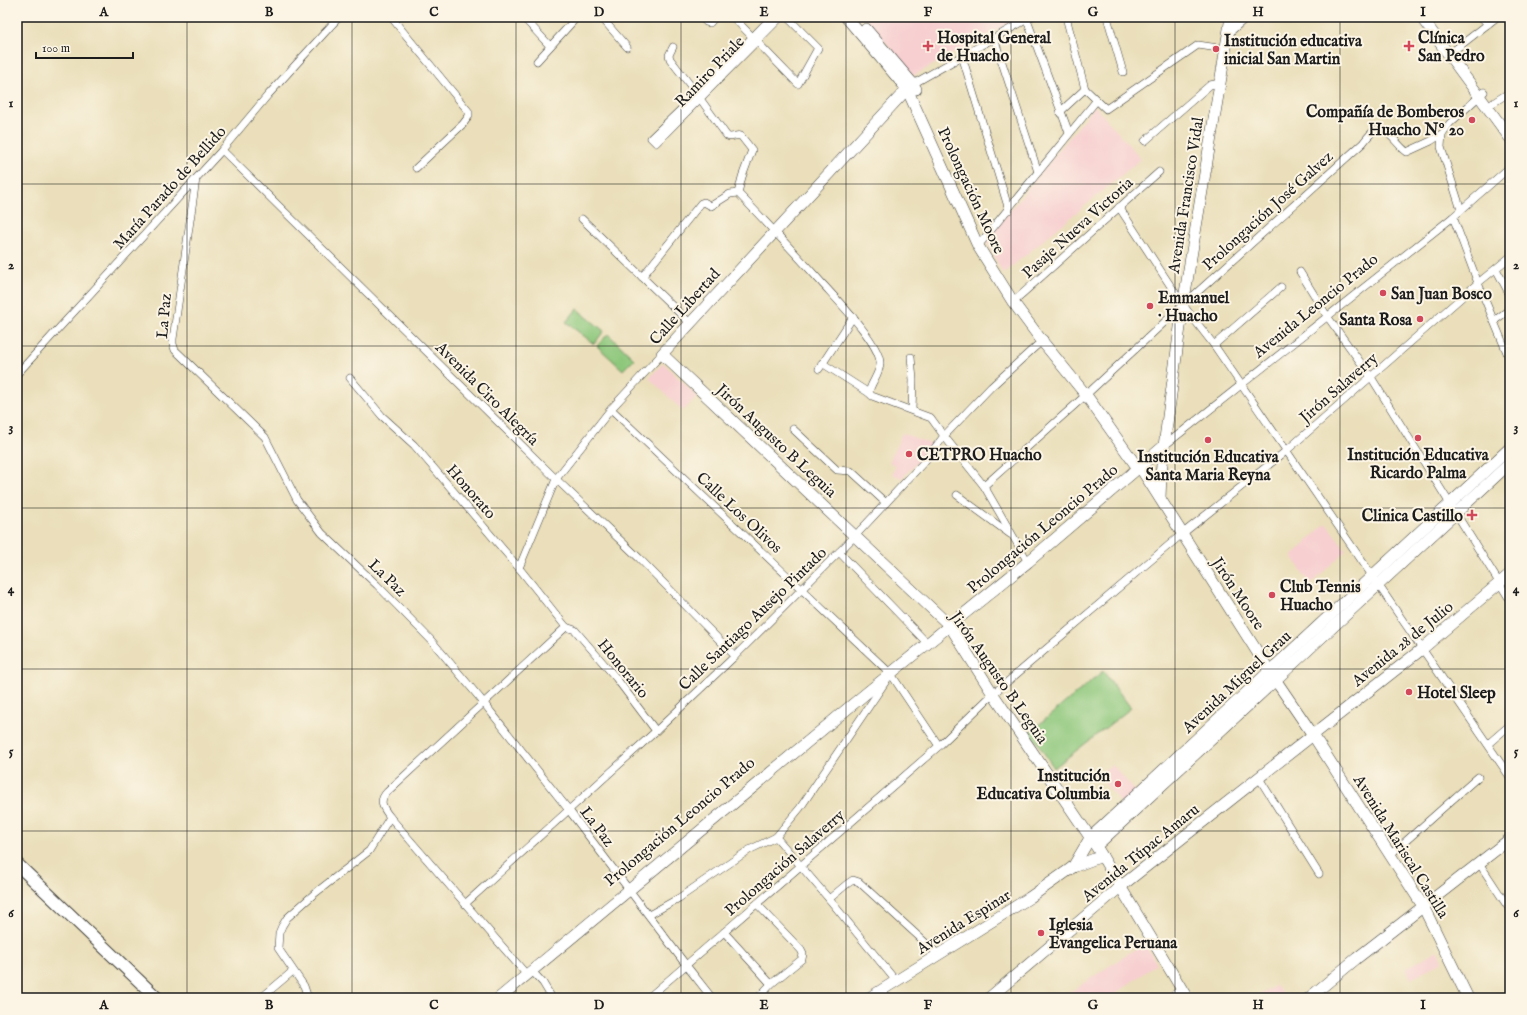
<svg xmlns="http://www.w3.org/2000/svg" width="1527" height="1015" font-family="'IM FELL English',serif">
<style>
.built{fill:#f7cfd0}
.green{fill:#8dc77b;stroke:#54724c}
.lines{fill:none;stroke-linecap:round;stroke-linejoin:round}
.street-casing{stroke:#3b3934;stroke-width:8}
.secondary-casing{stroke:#3b3934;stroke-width:12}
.primary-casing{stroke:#3b3934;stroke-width:14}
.street{stroke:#fff;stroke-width:7}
.secondary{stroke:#fff;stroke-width:11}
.primary{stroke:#fff;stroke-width:12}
.grid{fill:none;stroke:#1c1c1c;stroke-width:1;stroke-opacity:0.55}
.poi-dot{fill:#d1495b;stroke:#fcf5e5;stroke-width:1.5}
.labels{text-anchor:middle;stroke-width:4;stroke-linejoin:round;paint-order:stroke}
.poi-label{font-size:16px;font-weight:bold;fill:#1c1c1c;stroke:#fcf5e5;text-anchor:start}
.street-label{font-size:16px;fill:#1c1c1c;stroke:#fcf5e5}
.neatline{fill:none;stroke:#1c1c1c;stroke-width:1.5}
.grid-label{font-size:13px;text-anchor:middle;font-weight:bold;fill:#1c1c1c}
</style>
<rect width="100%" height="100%" fill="#fcf5e5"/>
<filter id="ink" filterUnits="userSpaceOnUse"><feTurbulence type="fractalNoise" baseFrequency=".025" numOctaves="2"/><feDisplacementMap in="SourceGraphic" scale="8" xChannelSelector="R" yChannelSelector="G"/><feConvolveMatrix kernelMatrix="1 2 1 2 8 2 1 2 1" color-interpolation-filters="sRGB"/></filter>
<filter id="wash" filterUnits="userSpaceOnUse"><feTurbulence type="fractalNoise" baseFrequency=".012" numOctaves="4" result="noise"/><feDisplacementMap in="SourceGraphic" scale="16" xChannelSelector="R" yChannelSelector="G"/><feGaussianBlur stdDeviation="0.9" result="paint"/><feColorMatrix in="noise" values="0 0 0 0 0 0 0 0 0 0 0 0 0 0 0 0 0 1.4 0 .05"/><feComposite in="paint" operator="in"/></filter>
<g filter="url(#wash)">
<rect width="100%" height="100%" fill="#eadfba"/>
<g class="built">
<polygon points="865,17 1020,17 913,76"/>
<polygon points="1095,106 1141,159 1003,274 986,240"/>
<polygon points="663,363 697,396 683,411 649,378"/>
<polygon points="902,433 934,445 902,478 892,474 896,466 889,462"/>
<polygon points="1326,523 1346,550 1310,585 1292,556"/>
<polygon points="1112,764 1137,793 1123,805 1098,776"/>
<polygon points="1144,943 1157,964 1109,998 1061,998"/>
<polygon points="1437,950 1443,961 1411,978 1405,969"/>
<polygon points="1277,985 1284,998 1254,998"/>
</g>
<g class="green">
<polygon points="577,309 604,331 594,344 566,322"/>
<polygon points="608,334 634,359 623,370 597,346"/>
<polygon points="1103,671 1131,708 1054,768 1030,732"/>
</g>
</g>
<g filter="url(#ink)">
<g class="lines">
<defs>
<g id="street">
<polyline points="391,17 469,112 469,116 463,124 416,168"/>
<polyline points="523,17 550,46"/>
<polyline points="601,17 627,47"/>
<polyline points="701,17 706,22 710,23 715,17"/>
<polyline points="733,17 798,84 818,48 787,17"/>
<polyline points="772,17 697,94 651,138 656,143 781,17"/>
<polyline points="1107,17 1123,72"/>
<polyline points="1481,17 1488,24"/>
<polyline points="1027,20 1069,133"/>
<polyline points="1228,34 1247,17"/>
<polyline points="994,38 1038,172"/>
<polyline points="673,47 669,55 670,59 697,94"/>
<polyline points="1448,55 1497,17"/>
<polyline points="962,56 1009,210"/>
<polyline points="537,61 577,17"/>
<polyline points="913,84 1031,17"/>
<polyline points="1085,89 1106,109 1198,45 1225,49"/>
<path d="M701 100 727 136C732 139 736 134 741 136L752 150 742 177 738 193"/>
<polyline points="1493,103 1510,92"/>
<polyline points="1060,112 1085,89 1066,17"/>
<polyline points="1442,134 1441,147 1461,210"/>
<polyline points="1145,141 1210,85 1220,83"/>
<polyline points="222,150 556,479 639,558 735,656"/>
<polyline points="196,179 173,339 173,344 175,350 265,437 297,500 322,533 377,585 430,639 479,697 568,809 686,965 712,998"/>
<path d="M738 193C766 222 794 252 821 282 836 299 878 341 880 362 881 373 870 383 869 393L872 396 931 418 944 436 984 486 1028 562"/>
<polyline points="1119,207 1183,305 1214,345 1510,777"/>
<polyline points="1453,217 1478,283 1510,360"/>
<polyline points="582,219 691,324"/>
<polyline points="978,246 1096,101"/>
<polyline points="1496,269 1510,295"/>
<polyline points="1300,272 1327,316 1371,377 1510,600"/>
<polyline points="642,277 701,203 704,202 711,206 730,194 738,193"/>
<polyline points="1013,302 1159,172"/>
<polyline points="1494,321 1510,309"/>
<polyline points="1214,345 1281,287"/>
<polyline points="911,357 913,380 912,410"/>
<polyline points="822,363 869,393"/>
<polyline points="819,369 853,317"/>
<polyline points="17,374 222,150 268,95 339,17"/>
<polyline points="350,378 382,416 414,445 519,568 566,627"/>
<polyline points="611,409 891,674 939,746"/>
<polyline points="793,429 837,470 851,471 886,503"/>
<polyline points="1164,446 1453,217 1510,167"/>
<path d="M984 486 1086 395 1183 305 1363 143C1366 139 1370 134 1374 131 1386 123 1397 146 1407 152L1431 141 1442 134 1450 123 1484 92"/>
<polyline points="957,495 1010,534"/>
<polyline points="839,552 928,644"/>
<polyline points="519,568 556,479 611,409 662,354"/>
<polyline points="566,627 575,630 616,678 656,731"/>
<polyline points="1488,744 1510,725"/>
<polyline points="1259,778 1319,874"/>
<polyline points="776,837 829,899 896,981"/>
<polyline points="1390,855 1478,777"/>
<polyline points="1479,863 1510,910"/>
<polyline points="829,899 847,884 853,880 859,882 939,955"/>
<polyline points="465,904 656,731 735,656 855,536 924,462 944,436 991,387 1044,339"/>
<polyline points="757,904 801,950 803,954 802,959 771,984 758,998"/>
<polyline points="649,915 679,898 749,850 776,837 800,808 886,681"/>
<polyline points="724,932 771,984"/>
<polyline points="532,971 543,983 552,998"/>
<path d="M527 975 390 817C383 808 378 801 387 792L566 627"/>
<polyline points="261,998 293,971"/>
<polyline points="308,998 304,986 278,948 279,933 282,926 287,918 314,894 369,851 390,817"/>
<polyline points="648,998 939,746 993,694 1182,534 1286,451 1478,283 1510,257"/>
<polyline points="1169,998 1182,989"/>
</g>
<g id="secondary">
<polyline points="846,17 907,89 978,246 1013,302 1042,341 1086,395 1135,464 1140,467 1270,672 1313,735 1423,906 1468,998"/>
<polyline points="1421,17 1510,138"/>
<polyline points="866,29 913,84 916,89"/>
<polyline points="913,84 907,89 662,354 950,626 993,694 1096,846 1187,998"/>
<polyline points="1160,498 1161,474 1164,446 1183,305 1231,17"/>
<polyline points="1096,846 1510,463"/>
<polyline points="1073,867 1090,838 1510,448"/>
<polyline points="499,998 864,695 1028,562 1164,446"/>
<polyline points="869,998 1029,898 1073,867 1102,856"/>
<polyline points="989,998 1120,887 1422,649 1510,574"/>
<polyline points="1309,998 1357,958 1510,839"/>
</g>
<polyline id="primary" points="17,864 157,998"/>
</defs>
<use href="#street" class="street-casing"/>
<use href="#secondary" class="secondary-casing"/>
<use href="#primary" class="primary-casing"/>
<use href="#street" class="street"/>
<use href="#secondary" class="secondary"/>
<use href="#primary" class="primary"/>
</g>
</g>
<path class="grid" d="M187 17V998M352 17V998M516 17V998M681 17V998M846 17V998M1011 17V998M1175 17V998M1340 17V998M17 184H1510M17 346H1510M17 508H1510M17 669H1510M17 831H1510"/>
<g class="poi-dot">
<path d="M926 40h4v4h4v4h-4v4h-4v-4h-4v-4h4z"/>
<path d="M1407 40h4v4h4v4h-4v4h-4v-4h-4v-4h4z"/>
<circle cx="1216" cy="49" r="4"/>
<circle cx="1472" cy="120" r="4"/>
<circle cx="1383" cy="293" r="4"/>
<circle cx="1150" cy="306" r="4"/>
<circle cx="1420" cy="319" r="4"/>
<circle cx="1418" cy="438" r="4"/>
<circle cx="1208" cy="440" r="4"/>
<circle cx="909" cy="454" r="4"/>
<path d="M1470 509h4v4h4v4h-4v4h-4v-4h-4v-4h4z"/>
<circle cx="1272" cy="595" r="4"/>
<circle cx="1409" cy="692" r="4"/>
<circle cx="1118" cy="784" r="4"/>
<circle cx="1041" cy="933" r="4"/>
</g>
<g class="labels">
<g class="poi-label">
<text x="937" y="43">Hospital General<tspan x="937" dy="18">de Huacho</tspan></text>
<text x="1418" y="43">Clínica<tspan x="1418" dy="18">San Pedro</tspan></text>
<text x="1224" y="46">Institución educativa<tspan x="1224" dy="18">inicial San Martin</tspan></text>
<text x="1464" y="117" text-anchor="end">Compañía de Bomberos<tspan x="1464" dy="18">Huacho Nº 20</tspan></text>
<text x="1391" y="299">San Juan Bosco</text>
<text x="1158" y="303">Emmanuel<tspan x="1158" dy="18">· Huacho</tspan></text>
<text x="1412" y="325" text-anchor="end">Santa Rosa</text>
<text x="917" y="460">CETPRO Huacho</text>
<text x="1418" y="460" text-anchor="middle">Institución Educativa<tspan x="1418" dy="18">Ricardo Palma</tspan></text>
<text x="1208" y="462" text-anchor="middle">Institución Educativa<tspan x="1208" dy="18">Santa Maria Reyna</tspan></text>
<text x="1463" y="521" text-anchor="end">Clinica Castillo</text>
<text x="1280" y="592">Club Tennis<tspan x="1280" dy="18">Huacho</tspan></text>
<text x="1417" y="698">Hotel Sleep</text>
<text x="1110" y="781" text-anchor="end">Institución<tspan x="1110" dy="18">Educativa Columbia</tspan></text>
<text x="1049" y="930">Iglesia<tspan x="1049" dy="18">Evangelica Peruana</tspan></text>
</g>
<g class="street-label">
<text transform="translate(709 71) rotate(-46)" y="6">Ramiro Priale</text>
<text transform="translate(169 187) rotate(-48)" y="6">María Parado de Bellido</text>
<text transform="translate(972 190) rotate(65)" y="6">Prolongación Moore</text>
<text transform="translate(1185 195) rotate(-81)" y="6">Avenida Francisco Vidal</text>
<text transform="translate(1267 210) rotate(-42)" y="6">Prolongación José Galvez</text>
<text transform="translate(1077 227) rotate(-42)" y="6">Pasaje Nueva Victoria</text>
<text transform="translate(1315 305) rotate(-39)" y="6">Avenida Leoncio Prado</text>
<text transform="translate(684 306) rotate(-48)" y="6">Calle Libertad</text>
<text transform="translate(163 316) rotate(-85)" y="6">La Paz</text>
<text transform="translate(1338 387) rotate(-41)" y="6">Jirón Salaverry</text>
<text transform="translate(488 393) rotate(45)" y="6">Avenida Ciro Alegría</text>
<text transform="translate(777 440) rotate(43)" y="6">Jirón Augusto B Leguia</text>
<text transform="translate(472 491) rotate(49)" y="6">Honorato</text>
<text transform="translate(740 512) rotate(43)" y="6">Calle Los Olivos</text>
<text transform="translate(1042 528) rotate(-40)" y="6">Prolongación Leoncio Prado</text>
<text transform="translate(388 577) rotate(44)" y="6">La Paz</text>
<text transform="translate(1239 593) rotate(57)" y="6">Jirón Moore</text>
<text transform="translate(752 618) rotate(-44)" y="6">Calle Santiago Ausejo Pintado</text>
<text transform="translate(1402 643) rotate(-39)" y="6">Avenida 28 de Julio</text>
<text transform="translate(624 668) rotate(51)" y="6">Honorario</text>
<text transform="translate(1000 677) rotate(55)" y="6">Jirón Augusto B Leguia</text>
<text transform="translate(1236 681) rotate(-43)" y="6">Avenida Miguel Grau</text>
<text transform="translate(679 821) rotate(-40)" y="6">Prolongación Leoncio Prado</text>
<text transform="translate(598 826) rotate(53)" y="6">La Paz</text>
<text transform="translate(1402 846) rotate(58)" y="6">Avenida Mariscal Castilla</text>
<text transform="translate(1140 852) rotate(-39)" y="6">Avenida Túpac Amaru</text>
<text transform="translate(784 862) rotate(-41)" y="6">Prolongación Salaverry</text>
<text transform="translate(963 921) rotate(-32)" y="6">Avenida Espinar</text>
</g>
</g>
<rect width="1527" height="1015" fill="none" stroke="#fcf5e5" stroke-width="44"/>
<path d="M36 52v6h97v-6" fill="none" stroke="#1c1c1c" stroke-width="2"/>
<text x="42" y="52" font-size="12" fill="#1c1c1c" stroke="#fcf5e5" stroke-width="3" paint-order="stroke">100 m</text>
<rect x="22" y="22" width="1483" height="971" class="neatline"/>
<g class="grid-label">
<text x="104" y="16">A</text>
<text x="269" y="16">B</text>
<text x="434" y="16">C</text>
<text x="599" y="16">D</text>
<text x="764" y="16">E</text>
<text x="928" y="16">F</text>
<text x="1093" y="16">G</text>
<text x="1258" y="16">H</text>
<text x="1423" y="16">I</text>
<text x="11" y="107">1</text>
<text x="1516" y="107">1</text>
<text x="11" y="269">2</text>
<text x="1516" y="269">2</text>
<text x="11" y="431">3</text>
<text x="1516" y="431">3</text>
<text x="11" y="593">4</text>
<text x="1516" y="593">4</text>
<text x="11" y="755">5</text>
<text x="1516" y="755">5</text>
<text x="11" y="917">6</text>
<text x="1516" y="917">6</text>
<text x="104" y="1009">A</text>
<text x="269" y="1009">B</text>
<text x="434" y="1009">C</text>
<text x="599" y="1009">D</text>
<text x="764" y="1009">E</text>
<text x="928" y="1009">F</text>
<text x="1093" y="1009">G</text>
<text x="1258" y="1009">H</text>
<text x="1423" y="1009">I</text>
</g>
</svg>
